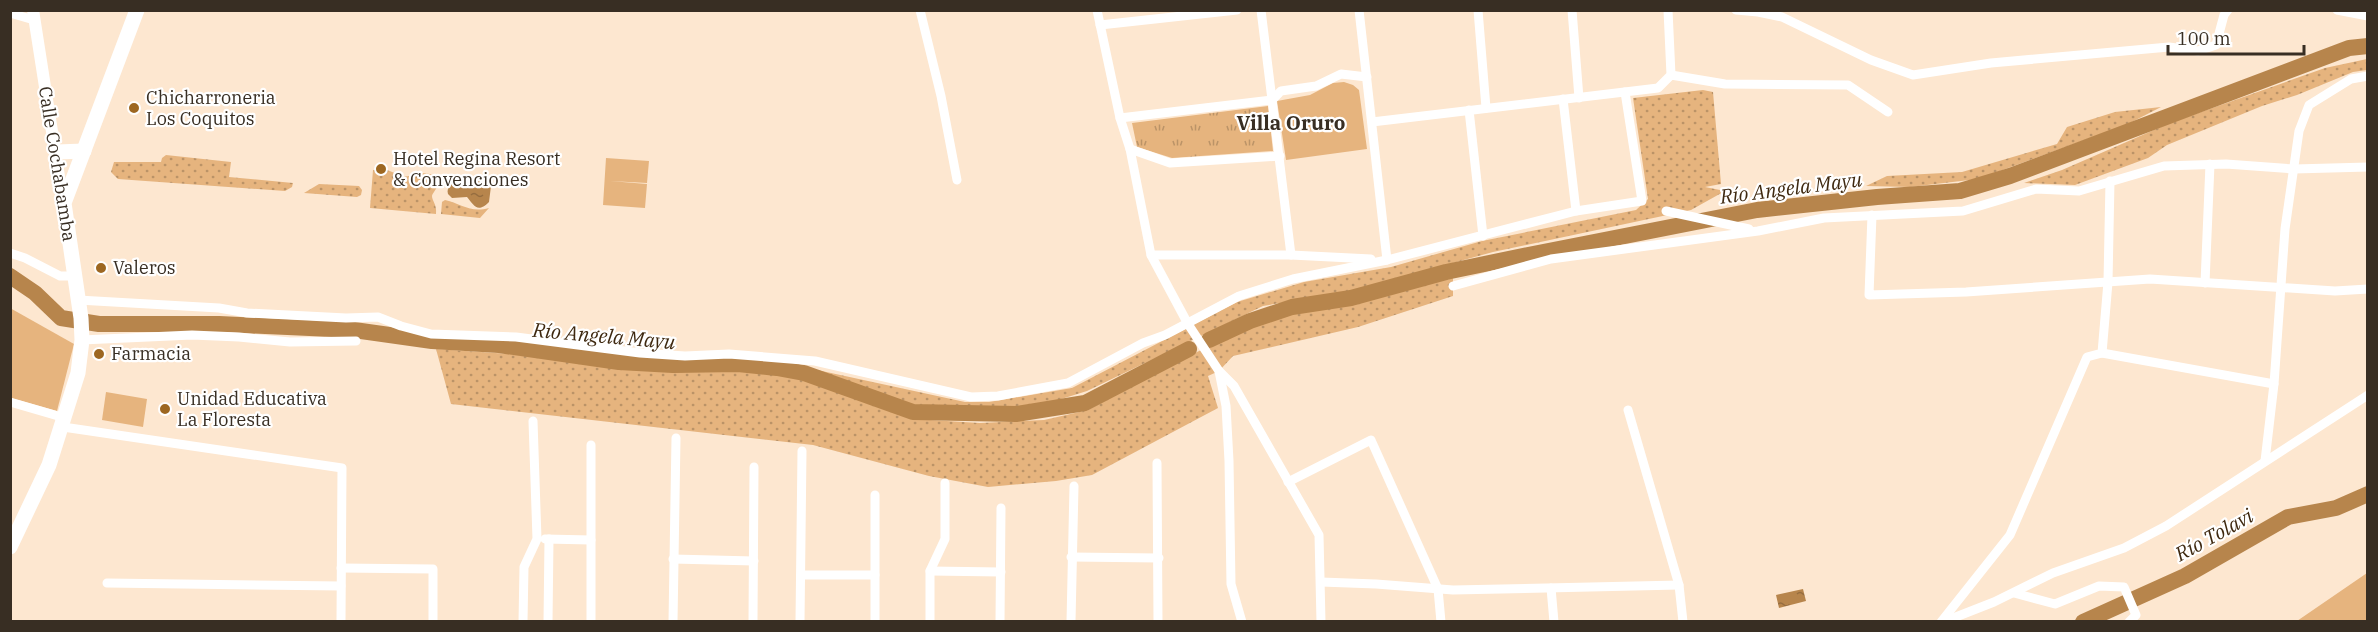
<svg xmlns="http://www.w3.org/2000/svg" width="2378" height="632" font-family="'IBM Plex Serif',serif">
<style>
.grass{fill:url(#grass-dots)}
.park{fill:url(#park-tufts)}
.pitch{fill:#e6b47e}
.water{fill:url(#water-ripples)}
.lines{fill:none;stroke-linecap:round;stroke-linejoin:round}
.river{stroke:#b7854c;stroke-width:16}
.minor{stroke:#fff;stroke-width:9}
.tertiary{stroke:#fff;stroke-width:12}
.primary{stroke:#fff;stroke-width:15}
.poi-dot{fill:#9d6721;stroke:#fff;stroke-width:2}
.labels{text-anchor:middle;stroke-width:4.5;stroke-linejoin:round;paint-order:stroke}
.poi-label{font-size:18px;fill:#382e23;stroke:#fff;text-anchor:start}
.street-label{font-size:18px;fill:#382e23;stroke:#fff}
.neighbourhood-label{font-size:20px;font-weight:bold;fill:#382e23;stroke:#fff}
.water-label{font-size:20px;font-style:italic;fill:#3e280f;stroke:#fff}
</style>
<defs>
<pattern id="grass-dots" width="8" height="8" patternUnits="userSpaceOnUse" patternTransform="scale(1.5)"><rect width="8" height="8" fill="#e6b47e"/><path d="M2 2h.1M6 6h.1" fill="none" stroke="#bb9367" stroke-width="1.8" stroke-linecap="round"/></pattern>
<pattern id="park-tufts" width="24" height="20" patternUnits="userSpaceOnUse" patternTransform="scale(1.5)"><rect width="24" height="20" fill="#e6b47e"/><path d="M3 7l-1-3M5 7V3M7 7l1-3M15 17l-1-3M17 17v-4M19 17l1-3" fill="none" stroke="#bb9367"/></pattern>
<pattern id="water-ripples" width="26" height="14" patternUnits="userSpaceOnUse" patternTransform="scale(1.5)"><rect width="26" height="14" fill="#b7854c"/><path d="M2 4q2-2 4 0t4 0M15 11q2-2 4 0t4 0" fill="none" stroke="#966d3f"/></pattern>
</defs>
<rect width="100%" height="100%" fill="#fde7d0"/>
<g class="grass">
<polygon points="2367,59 2367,70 2353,72 2297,95 2262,106 2167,145 2148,158 2075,185 2024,183 2062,170 2170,123 2325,68"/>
<polygon points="1703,90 1713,92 1721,184 1705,187 1725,191 1691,210 1493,252 1354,290 1263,306 1087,391 1055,401 1015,408 916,407 808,368 965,402 989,402 1072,388 1237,302 1304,282 1391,267 1482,241 1636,210 1648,199 1633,98"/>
<polygon points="2161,107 2128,124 1978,179 1910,187 1866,186 1887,176 1962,172 2057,144 2067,127 2115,112"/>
<polygon points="166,155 231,162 229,177 293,183 292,187 285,191 118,179 111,172 114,162 161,162 162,158"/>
<path d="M385 169 404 177 422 173 437 175 439 184C437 188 432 194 432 196 432 201 437 204 436 214L370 208 373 170Z"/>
<polygon points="319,184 359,186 362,190 361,195 357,197 304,193"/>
<path d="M445 200C462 204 470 213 489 208L480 218 441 214 442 202Z"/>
<polygon points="1453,278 1453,296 1358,327 1233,356 1219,371 1208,376 1218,408 1092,475 1056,481 988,487 929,476 813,445 451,404 436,349 511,354 624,368 686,372 726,370 757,372 803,379 913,419 980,423 1044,420 1088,410 1180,360 1250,327 1288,315 1358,303 1425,279"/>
</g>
<polygon class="park" points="1268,106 1273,151 1172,158 1137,147 1132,123"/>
<g class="pitch">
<polygon points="1344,82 1353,85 1359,90 1367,149 1286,160 1277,101 1310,95 1333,83"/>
<polygon points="606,158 649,161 647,183 610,181 647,184 645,208 603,205"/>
<polygon points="10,308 74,344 57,411 11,398"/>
<polygon points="106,392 147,399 143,427 102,420"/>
<polygon points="2367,573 2367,621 2296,621 2297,621"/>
</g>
<g class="water">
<path d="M459 181 468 185C476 180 483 180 491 186L489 202C477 214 474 205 467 197L452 198 448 194C446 187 452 182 459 181Z"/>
<polygon points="1803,589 1806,601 1779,608 1776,595"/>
</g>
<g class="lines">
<g class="river">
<polyline points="10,276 35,293 61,318 99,324 219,324 354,330 432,341 499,345 619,362 673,365 738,364 777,368 804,373 913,412 1016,414 1085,403 1189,349"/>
<polyline points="1209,340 1250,321 1292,307 1351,298 1446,272 1528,255 1757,210 1877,197 1960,191 2010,176 2349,48 2368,46"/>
<polyline points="2083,622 2185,576 2288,517 2336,508 2368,494"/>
</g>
<g class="minor">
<polyline points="920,10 941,96 957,180"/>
<polyline points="1097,10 1120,118 1130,149 1151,255 1188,324 1219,371 1226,406 1229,461 1231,584 1242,622"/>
<polyline points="1261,10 1291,255"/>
<polyline points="1359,10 1387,260"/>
<polyline points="1478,10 1486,108"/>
<polyline points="1572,10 1579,98"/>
<polyline points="1736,10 1758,12 1782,17 1871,60 1913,75 1991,63 2169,47 2198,51 2216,45 2224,15 2228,10"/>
<polyline points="2337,10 2368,16"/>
<polyline points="10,13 34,20"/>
<polyline points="1100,25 1237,10"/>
<polyline points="1671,75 1725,84 1848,85 1888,112"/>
<polyline points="1563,99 1576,211"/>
<polyline points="1469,110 1483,236"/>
<polyline points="1120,118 1272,100 1281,91 1316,86 1341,74 1367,77"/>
<polyline points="1372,122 1658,88 1671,75 1668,10"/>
<polyline points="1130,149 1170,163 1280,156"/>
<polyline points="1666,211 1749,229"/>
<polyline points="1872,215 1869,295 1966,292 2150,279 2335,291 2368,289"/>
<polyline points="10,253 25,258 60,276 74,276"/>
<polyline points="1151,255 1291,255 1371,259"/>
<polyline points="2205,283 2210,164"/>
<polyline points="1453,286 1551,259 1758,231 1824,218 1963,211 2036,189 2079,191 2164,166 2226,164 2294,169 2368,167"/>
<polyline points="78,300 219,308 247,313 346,318 378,317 401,326 431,334 516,337 640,353 685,356 729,354 815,361 971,397 998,396 1068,383 1143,343 1165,335 1239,296 1293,279 1387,260 1576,211 1642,201 1625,92"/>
<polyline points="82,340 192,335 239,337 290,342 356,341"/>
<polyline points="2102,353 2274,384"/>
<polyline points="1219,371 1234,386 1319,535 1321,622"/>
<polyline points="10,402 65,418"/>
<polyline points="1628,410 1679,585 1683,622"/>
<polyline points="63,427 342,468 341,622"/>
<polyline points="2265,461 2274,384 2285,229 2299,131 2309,105 2351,79 2368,76"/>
<polyline points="1157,463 1158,622"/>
<polyline points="1288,482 1371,440 1438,589 1441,622"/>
<polyline points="545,539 591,540"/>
<polyline points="1071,557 1159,558"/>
<polyline points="673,559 754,561"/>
<polyline points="341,568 433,569 433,622"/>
<polyline points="930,571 1001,572"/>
<polyline points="801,575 875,575"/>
<polyline points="1321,582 1376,584 1453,590 1679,585"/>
<polyline points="107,583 341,586"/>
<polyline points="1551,588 1554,622"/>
<polyline points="2014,593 2055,604 2099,586 2124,587 2136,615 2129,622"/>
<polyline points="523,622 524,567 537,539 533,421"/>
<polyline points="548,622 549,539"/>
<polyline points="591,622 591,445"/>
<polyline points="673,622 676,438"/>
<polyline points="753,622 754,467"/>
<polyline points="800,622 802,451"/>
<polyline points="875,622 875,495"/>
<polyline points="930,622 930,571 945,539 945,483"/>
<polyline points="1000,622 1001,508"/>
<polyline points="1071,622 1074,486"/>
<polyline points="1941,622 2010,535 2087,357 2102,353 2108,282 2110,181"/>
<polyline points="1943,622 1994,602 2053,573 2124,548 2166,526 2368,395"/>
</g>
<polyline class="tertiary" points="33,10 63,202"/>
<g class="primary">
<polyline points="57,152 84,151"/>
<polyline points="10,547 49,465 78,373 82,340 81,318 64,203 137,10"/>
</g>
</g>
<g class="poi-dot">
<circle cx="134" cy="108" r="6"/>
<circle cx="381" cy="169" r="6"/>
<circle cx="101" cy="268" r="6"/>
<circle cx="99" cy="354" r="6"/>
<circle cx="165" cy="409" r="6"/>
</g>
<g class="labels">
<g class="poi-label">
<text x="146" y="104">Chicharroneria<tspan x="146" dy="21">Los Coquitos</tspan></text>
<text x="393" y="165">Hotel Regina Resort<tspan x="393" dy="21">&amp; Convenciones</tspan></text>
<text x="113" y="274">Valeros</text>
<text x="111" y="360">Farmacia</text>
<text x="177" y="405">Unidad Educativa<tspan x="177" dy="21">La Floresta</tspan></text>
</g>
<g class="street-label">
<text transform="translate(57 164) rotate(81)" y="6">Calle Cochabamba</text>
</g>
<g class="neighbourhood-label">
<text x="1291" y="130">Villa Oruro</text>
</g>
<g class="water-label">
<text transform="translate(1791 188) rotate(-7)" y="7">Río Angela Mayu</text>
<text transform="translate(604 336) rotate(5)" y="7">Río Angela Mayu</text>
<text transform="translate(2214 535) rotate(-29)" y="7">Río Tolavi</text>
</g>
</g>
<rect width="2378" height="632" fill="none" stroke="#382e23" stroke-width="24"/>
<path d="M2168 45v9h136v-9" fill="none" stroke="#382e23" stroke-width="3"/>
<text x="2177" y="45" font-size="18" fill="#382e23" stroke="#ffffff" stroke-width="4.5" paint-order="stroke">100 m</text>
</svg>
